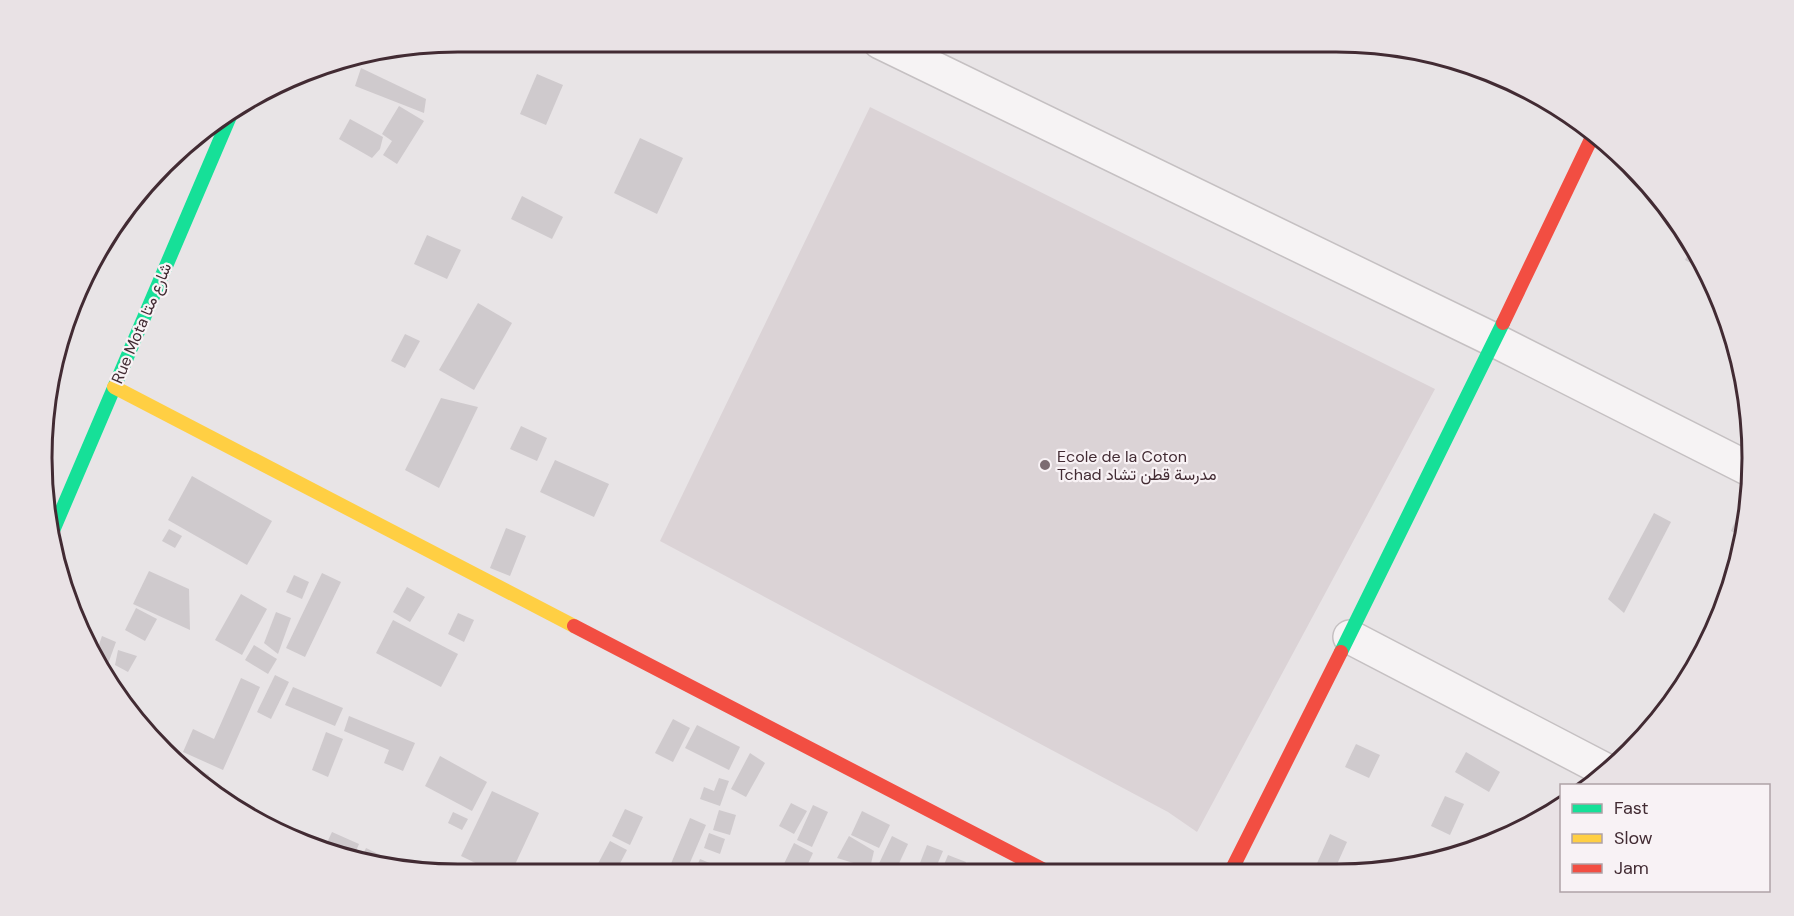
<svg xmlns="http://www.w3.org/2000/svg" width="1794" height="916" font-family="'DM Sans',Vazirmatn,sans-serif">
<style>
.built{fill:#dbd3d6}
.building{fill:#cfcacd}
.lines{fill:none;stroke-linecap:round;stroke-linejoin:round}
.street-casing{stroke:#c5c0c2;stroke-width:36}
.street{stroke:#f6f3f4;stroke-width:33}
.fast{stroke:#16e098;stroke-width:14}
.slow{stroke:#ffcf43;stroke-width:14}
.jam{stroke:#f24e42;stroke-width:14}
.poi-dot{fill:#7c6c72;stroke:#f8f2f5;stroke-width:2}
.labels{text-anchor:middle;stroke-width:4.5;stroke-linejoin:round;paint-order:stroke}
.street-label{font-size:16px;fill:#422b33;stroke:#f8f2f5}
.poi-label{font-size:16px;fill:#422b33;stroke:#f8f2f5;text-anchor:start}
.rim{fill:none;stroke:#422b33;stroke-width:3}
</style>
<rect width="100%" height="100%" fill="#e8e4e6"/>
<polygon class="built" points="870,107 1435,389 1197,832 1168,812 660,541"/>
<g class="building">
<polygon points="361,68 426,99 424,113 355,86"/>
<polygon points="537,74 563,85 546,125 520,114"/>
<polygon points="399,106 424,121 397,164 383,155 392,141 382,134"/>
<polygon points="350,119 383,137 380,149 372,158 339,139"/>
<polygon points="640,138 683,158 657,214 614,193"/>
<polygon points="522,196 563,217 552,239 511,219"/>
<polygon points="427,235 461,250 447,279 414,264"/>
<polygon points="1693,245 1696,250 1706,271 1685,260"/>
<polygon points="478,303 512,323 474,390 439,370"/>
<polygon points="405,334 420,341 405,368 391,361"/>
<polygon points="441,398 478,407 439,488 405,470"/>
<polygon points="521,426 547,438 537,461 510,449"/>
<polygon points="555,460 609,484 594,517 540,492"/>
<polygon points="192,476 272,521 247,565 168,520"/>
<polygon points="1654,513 1671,522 1624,613 1608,599"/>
<polygon points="1738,515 1746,519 1743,537 1731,531"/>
<polygon points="506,528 526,536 510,576 490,568"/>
<polygon points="169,529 182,536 175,548 162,541"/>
<polygon points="149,571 189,589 190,630 133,604"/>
<polygon points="322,573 341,582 305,657 286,648"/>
<polygon points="294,575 309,582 302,599 286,592"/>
<polygon points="407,587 425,597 410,622 393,612"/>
<polygon points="241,594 267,609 242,655 215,640"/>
<polygon points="136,608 157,619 145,641 125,630"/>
<polygon points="276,612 291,618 278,654 264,643"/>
<polygon points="458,613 474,620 464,642 448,634"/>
<polygon points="393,620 458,654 441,687 376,653"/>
<polygon points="102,636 116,642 108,664 99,661 95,656"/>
<polygon points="254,645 277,659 268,674 245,660"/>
<polygon points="118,650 137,656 128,672 115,665"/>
<polygon points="275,675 289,682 271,719 257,712"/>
<polygon points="241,678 260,687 223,770 183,752 193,729 214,739"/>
<polygon points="293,687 343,708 335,726 285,705"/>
<polygon points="349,716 415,743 403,771 384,763 389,750 344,731"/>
<polygon points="673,719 690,728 673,762 655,753"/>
<polygon points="697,725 740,747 729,770 685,748"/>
<polygon points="326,732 343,739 328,777 312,770"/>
<polygon points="1356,744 1380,755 1369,778 1345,767"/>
<polygon points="166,752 209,775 206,782 165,753"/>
<polygon points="1466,752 1500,772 1489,792 1455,772"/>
<polygon points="750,753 765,763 746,797 731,789"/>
<polygon points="440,756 487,782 472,811 425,786"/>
<polygon points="719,778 729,781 720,806 700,799 704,787 714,791"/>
<polygon points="492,791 539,813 511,873 496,873 461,856"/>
<polygon points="1445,796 1464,804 1450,835 1431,826"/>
<polygon points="791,803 807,811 794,834 779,826"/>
<polygon points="813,805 828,812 812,847 797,840"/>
<polygon points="625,809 643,817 630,845 612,836"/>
<polygon points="719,810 736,815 730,835 713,830"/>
<polygon points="862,811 890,825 879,848 851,835"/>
<polygon points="453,812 468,819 462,830 448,823"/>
<polygon points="690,818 706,825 686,872 670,866"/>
<polygon points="332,832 359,844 352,860 324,849"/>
<polygon points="709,833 725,839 720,854 704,848"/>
<polygon points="1330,834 1347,842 1334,871 1316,871 1314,870"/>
<polygon points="849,836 874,851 870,868 837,858"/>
<polygon points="892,836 908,844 895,872 875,872"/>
<polygon points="610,841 627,850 615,873 593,873"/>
<polygon points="794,843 813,853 804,872 780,872"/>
<polygon points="927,845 943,851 934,872 928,872 918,868"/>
<polygon points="366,848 409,869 360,861"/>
<polygon points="948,855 966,862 962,872 941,872"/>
<polygon points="700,859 731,872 694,872"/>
<polygon points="653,863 673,872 648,873"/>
</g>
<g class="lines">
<defs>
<g id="street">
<polyline points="880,42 1496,341 1751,470"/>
<polyline points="1350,637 1607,771"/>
</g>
</defs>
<use href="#street" class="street-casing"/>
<use href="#street" class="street"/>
<g class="fast">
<polyline points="52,533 231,114"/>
<polyline points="1341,652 1503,323"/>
</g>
<polyline class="slow" points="114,387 574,626"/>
<g class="jam">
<polyline points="1503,323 1594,133"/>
<polyline points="574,626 1046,871"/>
<polyline points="1231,871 1341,652"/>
</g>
</g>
<circle class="poi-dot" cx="1045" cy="465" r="6"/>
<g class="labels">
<g class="street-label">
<text transform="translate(141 323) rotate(-67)" y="6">Rue Mota شارع متا</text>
</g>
<g class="poi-label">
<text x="1057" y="462">Ecole de la Coton<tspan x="1057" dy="18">Tchad مدرسة قطن تشاد</tspan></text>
</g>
</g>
<path d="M0 0H1794V916H0ZM458 52H1336A406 406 0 0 1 1742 458V458A406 406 0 0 1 1336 864H458A406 406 0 0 1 52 458V458A406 406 0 0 1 458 52Z" fill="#e9e2e5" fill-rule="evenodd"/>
<path class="rim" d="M458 52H1336A406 406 0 0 1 1742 458V458A406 406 0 0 1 1336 864H458A406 406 0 0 1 52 458V458A406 406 0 0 1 458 52Z"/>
<rect x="1560" y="784" width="210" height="108" fill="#f8f2f5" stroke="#afa2a7" stroke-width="1.5"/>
<rect x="1572" y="804" width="30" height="9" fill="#16e098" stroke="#afa2a7" stroke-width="1.5"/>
<text x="1614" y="814" font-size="18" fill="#422b33">Fast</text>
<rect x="1572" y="834" width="30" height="9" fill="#ffcf43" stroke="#afa2a7" stroke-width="1.5"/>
<text x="1614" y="844" font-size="18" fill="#422b33">Slow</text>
<rect x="1572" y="864" width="30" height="9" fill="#f24e42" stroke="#afa2a7" stroke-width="1.5"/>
<text x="1614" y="874" font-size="18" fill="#422b33">Jam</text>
</svg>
